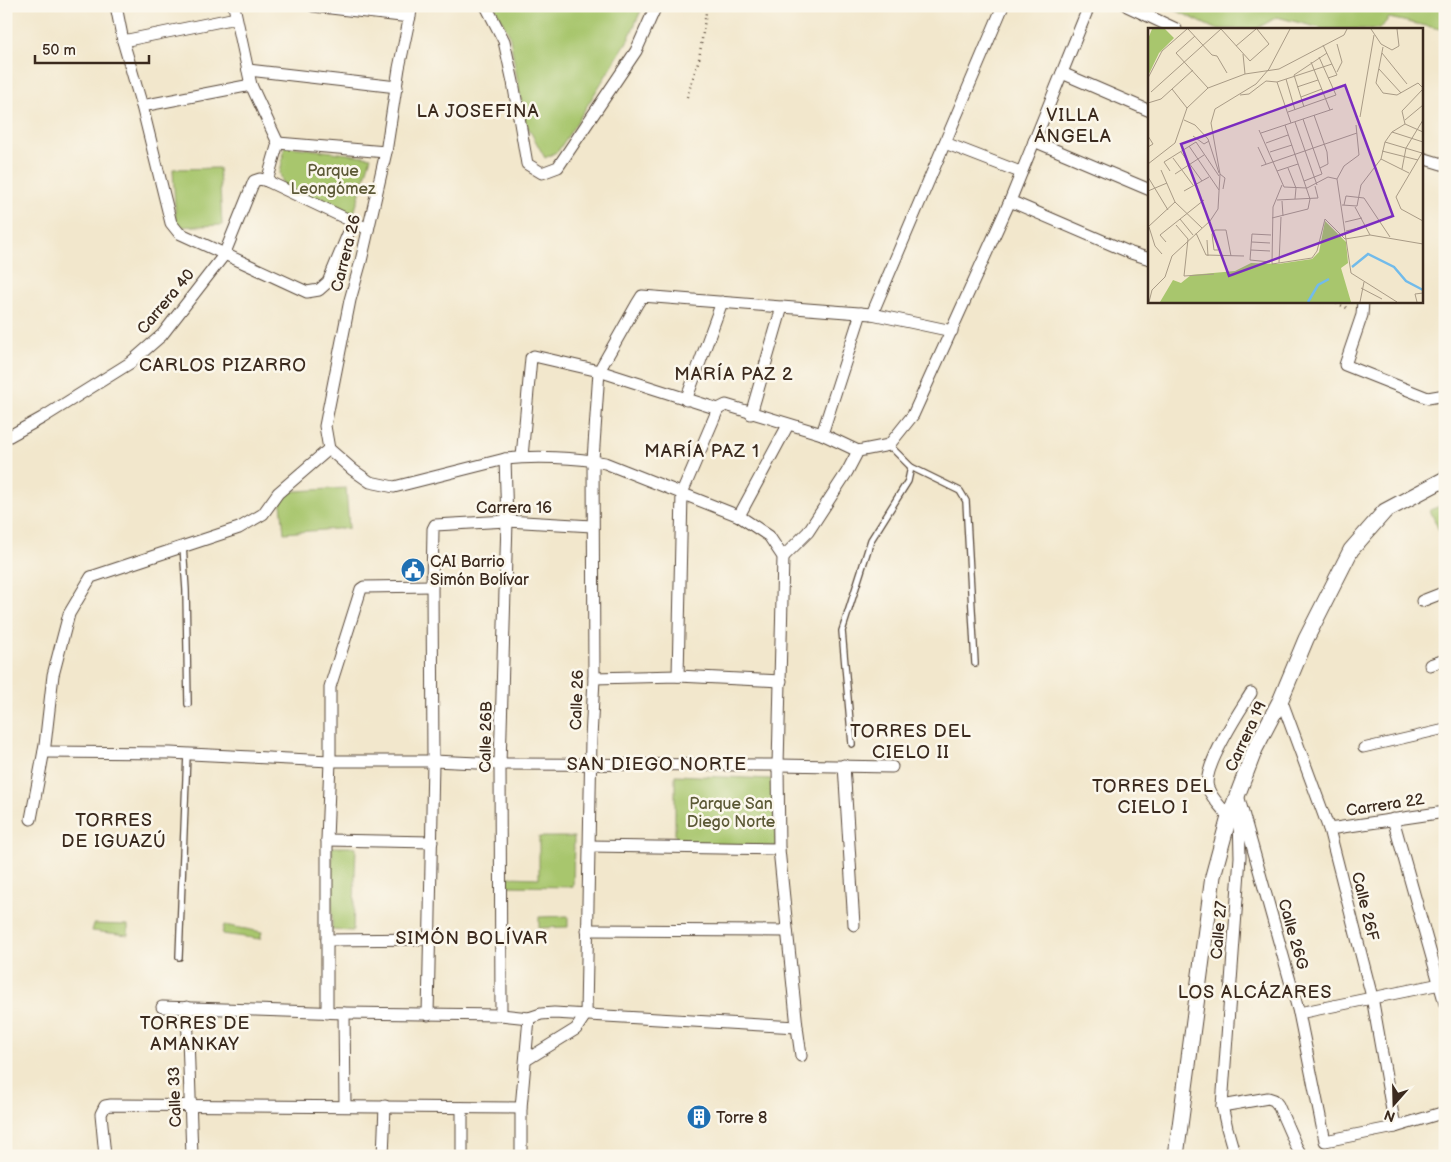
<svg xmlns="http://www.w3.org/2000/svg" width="1451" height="1162" font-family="'Balsamiq Sans',sans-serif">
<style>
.green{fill:#a8c66d;stroke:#727846}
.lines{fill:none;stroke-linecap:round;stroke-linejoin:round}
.service-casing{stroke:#564638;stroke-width:8}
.pedestrian-casing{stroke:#564638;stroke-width:11}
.minor-casing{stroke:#564638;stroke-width:13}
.tertiary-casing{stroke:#564638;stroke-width:17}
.path{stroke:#564638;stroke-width:2.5;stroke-dasharray:1 4;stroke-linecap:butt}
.service{stroke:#fff;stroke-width:5.5}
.pedestrian{stroke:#fff;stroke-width:9}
.minor{stroke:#fff;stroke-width:11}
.tertiary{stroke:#fff;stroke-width:15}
.labels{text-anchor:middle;stroke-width:5;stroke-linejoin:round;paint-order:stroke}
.park-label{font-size:16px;fill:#5c5936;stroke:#fbf7ec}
.street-label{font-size:16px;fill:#3b2a1e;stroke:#fbf7ec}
.poi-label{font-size:16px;fill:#3b2a1e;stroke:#fbf7ec;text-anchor:start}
.neighbourhood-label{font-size:18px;letter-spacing:1px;fill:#3b2a1e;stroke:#fbf7ec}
.inset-river{fill:none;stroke:#72bbea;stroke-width:2.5}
.inset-road{fill:none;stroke:#a99b86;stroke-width:1}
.view{fill:#7b2cbf;fill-opacity:0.15;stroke:#7b2cbf;stroke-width:2.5}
.inset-edge{fill:none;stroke:#3b2a1e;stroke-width:2.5}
</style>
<rect width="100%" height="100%" fill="#fbf7ec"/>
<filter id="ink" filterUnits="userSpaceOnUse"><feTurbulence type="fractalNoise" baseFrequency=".02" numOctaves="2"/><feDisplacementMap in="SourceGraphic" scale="10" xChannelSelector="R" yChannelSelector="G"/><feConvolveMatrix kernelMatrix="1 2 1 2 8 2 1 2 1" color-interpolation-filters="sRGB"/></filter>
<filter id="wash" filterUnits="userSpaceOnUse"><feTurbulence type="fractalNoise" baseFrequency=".0096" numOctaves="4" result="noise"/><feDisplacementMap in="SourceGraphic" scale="20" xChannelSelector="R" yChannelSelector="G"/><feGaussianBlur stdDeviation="1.12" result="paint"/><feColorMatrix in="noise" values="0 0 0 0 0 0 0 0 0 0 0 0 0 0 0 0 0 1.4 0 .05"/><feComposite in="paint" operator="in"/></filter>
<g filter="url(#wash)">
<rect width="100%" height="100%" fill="#f2e7cc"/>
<g class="green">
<polygon points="494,6 643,6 628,40 577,122 558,151 545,158 525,122 509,33"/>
<polygon points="1167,6 1445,6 1445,30 1389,18 1380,29 1324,29 1277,17 1256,29 1215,29"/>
<polygon points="285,146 371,157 354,213 336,209 284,187 280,173"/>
<polygon points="219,168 222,225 176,227 173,169"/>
<polygon points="346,488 349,528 284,533 280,492"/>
<polygon points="1445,504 1445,544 1430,510"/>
<polygon points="675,775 771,779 777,847 675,845"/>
<polygon points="539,837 574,837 573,887 508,886 508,877 539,878"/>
<polygon points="332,847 356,847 353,931 332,930"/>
<polygon points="568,916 568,927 539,928 539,917"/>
<polygon points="94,924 128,925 128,935 92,931"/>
<polygon points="224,925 262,932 260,939 222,934"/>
</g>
</g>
<g filter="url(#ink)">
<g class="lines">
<defs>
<g id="service">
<polyline points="911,467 960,491 966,501 975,663"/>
<polyline points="183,546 186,590 188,704"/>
<polyline points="852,744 842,631 871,540 908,481 911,467 889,445"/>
<polyline points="179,957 187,754"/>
</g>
<polyline id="pedestrian" points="1363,748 1445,729"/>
<g id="minor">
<polyline points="116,6 123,41 142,106 171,223 179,233 307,292 319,290 328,282 353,222"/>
<polyline points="234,6 251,85 278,143 267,181"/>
<polyline points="313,6 410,17"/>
<polyline points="486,6 504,41 513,82 527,164 542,173 558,167 636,51 656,6"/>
<polyline points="1127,6 1176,29"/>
<polyline points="123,41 236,18"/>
<polyline points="248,70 397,87"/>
<polyline points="1062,73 1150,111"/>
<polyline points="142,106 251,85"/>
<polyline points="1034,141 1150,190"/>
<polyline points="278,143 386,152"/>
<polyline points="945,143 1020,172"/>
<polyline points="1422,158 1445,165"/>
<polyline points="1010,201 1131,253 1150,259"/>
<polyline points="1363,301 1362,315 1345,365 1428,398 1445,395"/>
<polyline points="872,314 1003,6"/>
<polyline points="686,400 722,302"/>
<polyline points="751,414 782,307"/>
<polyline points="822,434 861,313"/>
<polyline points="6,438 42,418 130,363 162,335 224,255 254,181 260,179 267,181 368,229"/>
<path d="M329 449 353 470 370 482 394 487 505 459C534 456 576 457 605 463L739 516 769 536 783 557 778 765 779 849 797 1027 801 1056"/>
<polyline points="329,449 325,426 350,300 361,261 386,152 399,68 412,6"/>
<polyline points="522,457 531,358 534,356 599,371 718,409 726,405 822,434 858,451"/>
<polyline points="739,516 788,425"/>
<polyline points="783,557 808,532 847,472 858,451 889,445 913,415 1010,201 1089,6"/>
<polyline points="1422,601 1445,592"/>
<polyline points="1430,665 1445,660"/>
<polyline points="678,676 682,493 718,409"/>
<polyline points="594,678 678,676 781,681"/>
<polyline points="1281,699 1329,829 1372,997 1395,1127"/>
<polyline points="44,752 170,753 330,761 433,761 500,764 778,765 892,767"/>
<polyline points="844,765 854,925"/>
<polyline points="1238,795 1299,1013 1325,1141 1395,1127 1445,1112"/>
<path d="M1229 817C1222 808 1212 799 1208 788 1201 769 1240 711 1251 693"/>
<polyline points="31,819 45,745 53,675 69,614 91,577 239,528 263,514 278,493 329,449"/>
<polyline points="1393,819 1445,1004"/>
<polyline points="1329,829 1445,812"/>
<polyline points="327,840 432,842"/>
<polyline points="589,846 779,849"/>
<polyline points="587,930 787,931"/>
<polyline points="327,940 431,939"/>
<polyline points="162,1007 344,1013 501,1015 529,1018 541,1014 554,1013 797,1027"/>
<polyline points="187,1007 192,1156"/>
<polyline points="327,1013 327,840 330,761 330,687 361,589 364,587 432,586"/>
<polyline points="344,1013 345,1106"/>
<polyline points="1299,1013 1445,983"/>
<polyline points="428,1015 433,761 432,586 433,529 435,525 507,521 592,526"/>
<polyline points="501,1015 500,764 507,521 505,459"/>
<polyline points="526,1060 576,1029 586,1014 591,739 594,678 593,460 599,371 637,304 642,296 872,314 952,331"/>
<polyline points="1222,1106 1268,1098 1274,1100 1278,1105 1296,1146 1302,1156"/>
<polyline points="105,1156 101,1114 105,1106 111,1105 521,1108"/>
<polyline points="383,1156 385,1106"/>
<polyline points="462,1156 462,1108"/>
<polyline points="521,1156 521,1108 529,1018"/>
<polyline points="1235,1156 1227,1128 1222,1106 1240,857 1239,815"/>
</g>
<polyline id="tertiary" points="1176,1156 1213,876 1229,817 1255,749 1281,699 1306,639 1351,550 1385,511 1445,479"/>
</defs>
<use href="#service" class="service-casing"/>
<use href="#pedestrian" class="pedestrian-casing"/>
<use href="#minor" class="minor-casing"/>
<use href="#tertiary" class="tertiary-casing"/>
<g class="path">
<polyline points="687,97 699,59 707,6"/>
<polyline points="1332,301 1349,309"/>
</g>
<use href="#service" class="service"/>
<use href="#pedestrian" class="pedestrian"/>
<use href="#minor" class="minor"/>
<use href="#tertiary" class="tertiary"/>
</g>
</g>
<defs>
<symbol id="civic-disc" viewBox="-11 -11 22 22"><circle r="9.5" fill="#1f6fb2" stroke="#fbf7ec"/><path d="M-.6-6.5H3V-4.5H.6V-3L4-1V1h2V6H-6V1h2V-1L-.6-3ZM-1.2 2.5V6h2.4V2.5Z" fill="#fff"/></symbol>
<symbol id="building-disc" viewBox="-11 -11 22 22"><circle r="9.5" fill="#1f6fb2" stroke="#fbf7ec"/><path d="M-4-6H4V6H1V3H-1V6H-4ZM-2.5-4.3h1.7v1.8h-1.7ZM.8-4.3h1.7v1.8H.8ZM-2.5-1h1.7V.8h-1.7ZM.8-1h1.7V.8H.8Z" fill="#fff"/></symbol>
</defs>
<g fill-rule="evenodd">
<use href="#civic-disc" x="399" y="556" width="28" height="28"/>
<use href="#building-disc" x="685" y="1103" width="28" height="28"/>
</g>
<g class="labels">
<g class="park-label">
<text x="333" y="176">Parque<tspan x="333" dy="18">Leongómez</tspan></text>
<text x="731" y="809">Parque San<tspan x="731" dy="18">Diego Norte</tspan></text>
</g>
<g class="street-label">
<text transform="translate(345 253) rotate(-76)" y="6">Carrera 26</text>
<text transform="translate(165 301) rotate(-50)" y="6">Carrera 40</text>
<text x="514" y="513">Carrera 16</text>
<text transform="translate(576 700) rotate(-88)" y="6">Calle 26</text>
<text transform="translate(1245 736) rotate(-65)" y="6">Carrera 19</text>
<text transform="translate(485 737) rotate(-89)" y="6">Calle 26B</text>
<text transform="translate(1385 804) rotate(-9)" y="6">Carrera 22</text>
<text transform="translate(1366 906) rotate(76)" y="6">Calle 26F</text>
<text transform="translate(1218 930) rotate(-85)" y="6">Calle 27</text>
<text transform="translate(1294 934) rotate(74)" y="6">Calle 26G</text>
<text transform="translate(174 1097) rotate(-92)" y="6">Calle 33</text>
</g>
<g class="poi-label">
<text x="430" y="567">CAI Barrio<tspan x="430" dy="18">Simón Bolívar</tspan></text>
<text x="716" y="1123">Torre 8</text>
</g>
<g class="neighbourhood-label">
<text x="478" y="117">LA JOSEFINA</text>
<text x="1073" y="121">VILLA<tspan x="1073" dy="21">ÁNGELA</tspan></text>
<text x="223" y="371">CARLOS PIZARRO</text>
<text x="734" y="380">MARÍA PAZ 2</text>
<text x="702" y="457">MARÍA PAZ 1</text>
<text x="911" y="737">TORRES DEL<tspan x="911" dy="21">CIELO II</tspan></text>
<text x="657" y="770">SAN DIEGO NORTE</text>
<text x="1153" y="792">TORRES DEL<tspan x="1153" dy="21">CIELO I</tspan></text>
<text x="114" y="826">TORRES<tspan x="114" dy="21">DE IGUAZÚ</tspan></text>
<text x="472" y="944">SIMÓN BOLÍVAR</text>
<text x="1255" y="998">LOS ALCÁZARES</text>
<text x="195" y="1029">TORRES DE<tspan x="195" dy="21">AMANKAY</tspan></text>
</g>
</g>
<g transform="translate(1148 28)">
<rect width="275" height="275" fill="#f2e7cc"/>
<path d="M4 1H17L26 10 11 25 0 48V11ZM177 193 198 214 200 235 193 240 203 274H12L25 252 33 255 43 247 87 243 103 235 130 236 164 231 171 224Z" fill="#a8c66d"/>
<path class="inset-river" d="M204 239 220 226 246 239 258 253 275 262M160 274 170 257 181 251"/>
<path class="inset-road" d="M40 1 64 27 69 28 79 45M73 1 102 33 121 16 109 1M223 1 233 16 244 22 251 18 249 1M47 8 28 25 60 60M175 17 189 47 180 50M88 18 108 1M235 19 228 55 235 65 249 67 270 55 275 60M234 25 259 56M95 26 97 46M163 34 182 82M231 41 253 65M189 44 194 34 189 16M0 50 14 23 39 1M138 51 147 82M129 54 143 95M149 59 170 52M24 61 39 80M3 64 73 1M92 67 101 66 118 53 129 54 184 36M153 69 174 61M0 75 13 71 45 42M156 79 146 47 179 25M140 84 188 67 171 29M166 87 179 124 180 136 172 140M212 89 226 7M155 91 174 146 156 153M36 92 47 97 60 111 71 145M257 92 275 77M147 94 169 157M257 96 254 83 275 61M257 96 275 104M111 102 136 159 159 160 180 149 189 151M244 104 275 114M113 105 185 81M0 108 5 116 0 119M45 108 56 116 61 113M237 114 274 125M118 115 140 107M41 118 71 162M110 119 118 136M234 123 270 132M275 123 248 169 253 181 275 193M33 124 54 153M122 124 144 117M25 130 45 157M233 131 261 145M0 136 27 115 39 80 60 60 97 46 131 41 196 7 199 1M113 138 209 105M140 140 148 160 147 171M254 141 258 120 275 92M13 142 27 174 54 200M22 143 16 134 48 114 71 148M129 143 150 136M27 146 56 127M72 146 77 150 75 161M0 149 20 182M189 151 203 245 249 274M189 151 196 138 211 127 208 97M134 157 125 179 124 236 164 230 169 223 177 191 197 211 222 207 275 216M0 163 19 155M36 163 61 149M129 172 170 170 167 158M134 173 135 188M194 177 209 178 213 157 233 131 237 114 244 104 257 96M196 177 198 168 216 170 242 209M207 179 222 207M124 190 160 181 162 171 137 97M32 191 45 207M197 194 214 190M28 197 40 211 36 248M0 199 27 174M1 199 7 218 14 226M198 203 219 198M48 205 58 227 96 228M59 212 60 228M18 214 12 207 56 172M104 214 122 215M70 222H66L64 206 67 202H78L83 228M103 222 122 223M122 234 102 232 104 206 123 207M131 235 133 189M36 248 66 246M213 260 234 271M1 274 4 262 17 249 24 228 62 193 70 181 72 146 63 95 67 81 108 56 121 41 142 1M212 274 216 254M269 274 267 266 275 265"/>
<path class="view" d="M197 57 245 188 81 248 33 116Z"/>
<rect width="275" height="275" class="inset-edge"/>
</g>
<rect width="1451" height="1162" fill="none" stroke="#fbf7ec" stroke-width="25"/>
<g transform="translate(1394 1104) rotate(200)" stroke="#fbf7ec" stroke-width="4" paint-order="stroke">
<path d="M0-4L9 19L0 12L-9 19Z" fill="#3b2a1e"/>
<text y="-8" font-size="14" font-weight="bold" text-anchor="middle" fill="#3b2a1e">N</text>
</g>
<path d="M35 55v8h114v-8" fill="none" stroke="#3b2a1e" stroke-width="2.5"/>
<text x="42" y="55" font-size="15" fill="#3b2a1e" stroke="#fbf7ec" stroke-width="4" paint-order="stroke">50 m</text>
</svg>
